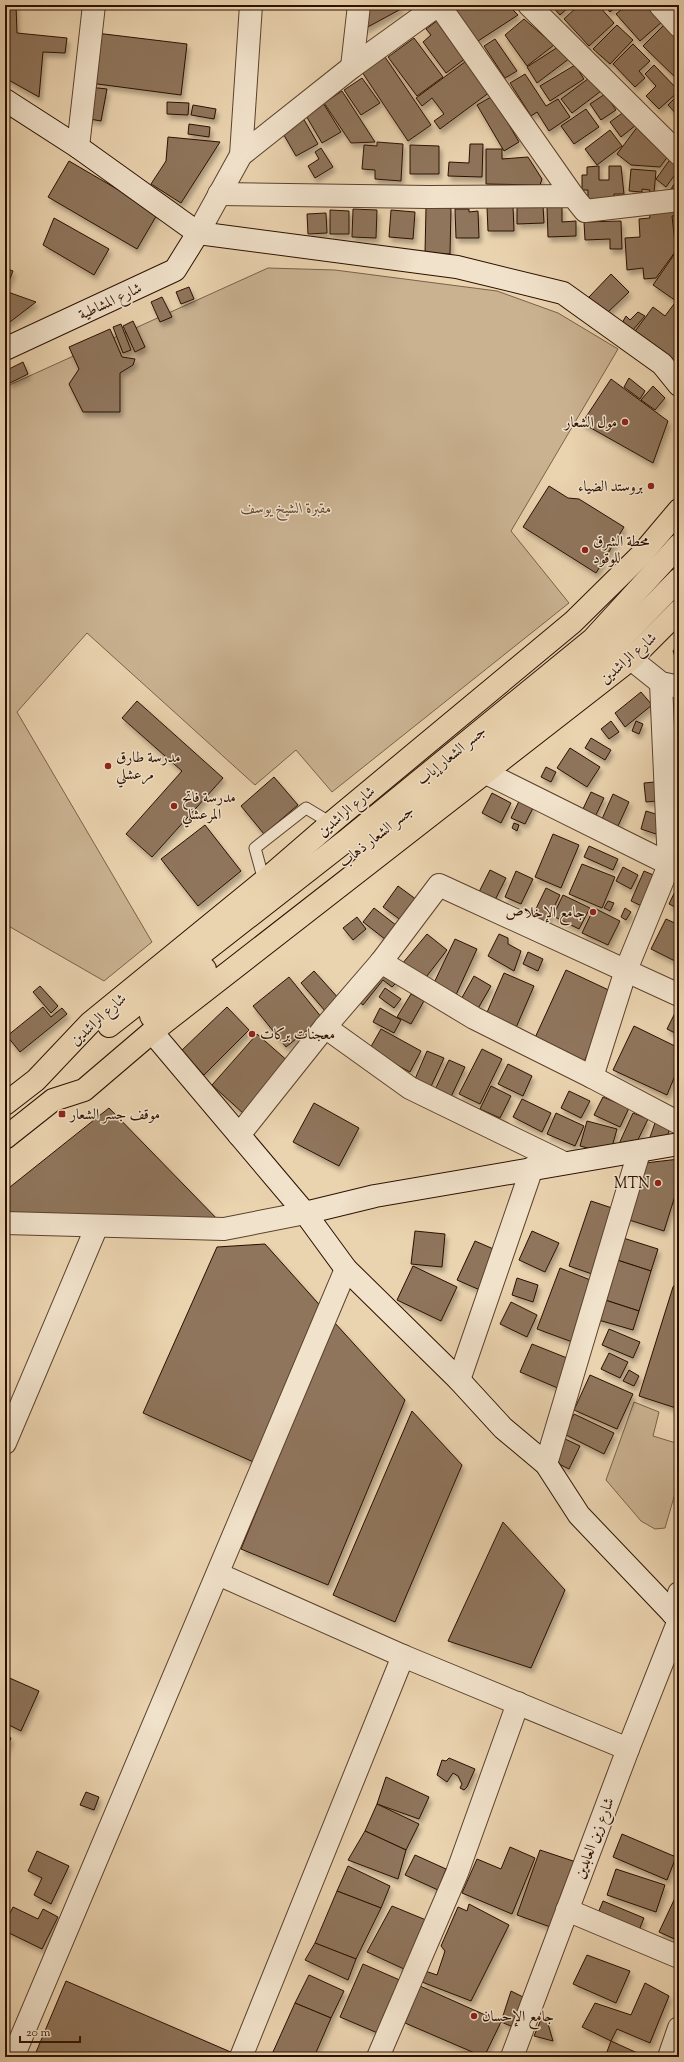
<svg xmlns="http://www.w3.org/2000/svg" width="684" height="2062" font-family="'Sorts Mill Goudy',Amiri,serif">
<style>
.green{fill:#cab291;stroke:#7b6148}
.building{fill:#8f755b;stroke:#2c1000;filter:url(#shadow)}
.lines{fill:none;stroke-linecap:round;stroke-linejoin:round}
.lane-casing{stroke:#5c412c;stroke-width:13}
.street-casing{stroke:#5c412c;stroke-width:24}
.secondary-casing{stroke:#2c1000;stroke-width:24}
.primary-casing{stroke:#2c1000;stroke-width:24}
.lane{stroke:#f1e2cb;stroke-width:11}
.street{stroke:#f1e2cb;stroke-width:22}
.secondary{stroke:#f1e2cb;stroke-width:22}
.primary{stroke:#ead3af;stroke-width:22}
.poi-dot{fill:#8f2418;stroke:#f1e2cb;stroke-width:1.5}
.labels{text-anchor:middle;stroke-width:3;stroke-linejoin:round;paint-order:stroke}
.street-label{font-size:15px;fill:#2c1000;stroke:#f1e2cb}
.poi-label{font-size:15px;fill:#2c1000;stroke:#f1e2cb;text-anchor:start}
.park-label{font-size:15px;font-style:italic;fill:#634933;stroke:#f1e2cb}
</style>
<defs>
<filter id="shadow"><feDropShadow dx="2.5" dy="4.5" stdDeviation="2" flood-color="#0004"/></filter>
</defs>
<rect width="100%" height="100%" fill="#ead3af"/>
<filter id="stains"><feTurbulence type="fractalNoise" baseFrequency=".005" numOctaves="4"/><feColorMatrix values="0 0 0 0 .2 0 0 0 0 .09 0 0 0 0 .02 0 0 0 .5 -.17"/></filter>
<radialGradient id="worn" r=".72"><stop offset=".6" stop-color="#630" stop-opacity="0"/><stop offset="1" stop-color="#630" stop-opacity=".3"/></radialGradient>
<g class="green">
<polygon points="268,268 335,270 497,291 558,313 618,349 511,531 569,603 332,792 296,750 255,785 87,633 17,712 152,942 104,981 5,924 5,387"/>
<polygon points="634,1402 659,1412 653,1436 679,1444 679,1480 665,1528 655,1529 641,1521 606,1480"/>
</g>
<g class="building">
<polygon points="5,5 16,5 17,33 67,38 65,53 43,52 39,97 5,78"/>
<polygon points="366,5 400,5 401,9 364,29"/>
<polygon points="460,5 508,5 518,15 475,43 453,9"/>
<polygon points="551,5 571,5 560,15"/>
<polygon points="579,5 598,5 614,23 589,46 564,19"/>
<polygon points="604,5 618,5 610,12"/>
<polygon points="627,5 650,5 663,21 640,41 616,14"/>
<polygon points="524,19 554,45 527,66 505,35"/>
<polygon points="438,20 466,58 446,73 423,42 431,35 426,29"/>
<polygon points="666,23 679,36 678,80 643,46"/>
<polygon points="617,25 633,40 610,64 593,49"/>
<polygon points="96,33 187,44 181,95 90,83"/>
<polygon points="414,38 443,77 417,96 388,57"/>
<polygon points="495,39 517,71 505,78 484,46"/>
<polygon points="633,44 650,61 639,71 645,78 635,87 613,64"/>
<polygon points="558,47 570,58 537,83 527,67"/>
<polygon points="473,56 494,89 440,129 434,121 444,114 432,98 422,106 416,98"/>
<polygon points="385,57 431,125 408,141 362,72"/>
<polygon points="575,65 584,79 550,101 540,86"/>
<polygon points="654,65 679,91 659,109 646,96 656,86 645,74"/>
<polygon points="525,74 546,106 558,99 570,117 549,131 537,112 531,116 510,83"/>
<polygon points="362,78 380,103 361,115 344,90"/>
<polygon points="589,78 601,91 572,113 561,99"/>
<polygon points="89,87 107,89 101,121 84,118"/>
<polygon points="342,91 375,142 351,143 324,103"/>
<polygon points="498,93 505,118 519,142 504,151 477,105"/>
<polygon points="605,94 616,110 601,120 590,104"/>
<polygon points="679,94 679,117 668,105"/>
<polygon points="167,102 189,103 188,115 167,114"/>
<polygon points="323,103 341,132 322,143 305,114"/>
<polygon points="193,105 216,109 214,119 191,115"/>
<polygon points="586,109 599,127 574,144 561,126"/>
<polygon points="625,111 636,125 621,137 610,122"/>
<polygon points="303,118 318,144 296,156 281,130"/>
<polygon points="189,124 210,127 209,137 188,134"/>
<polygon points="638,126 672,151 660,167 631,165 617,154"/>
<polygon points="610,130 622,146 597,165 585,149"/>
<polygon points="168,137 220,142 181,203 151,184 166,161"/>
<polygon points="377,142 403,144 401,181 375,179 375,170 362,169 364,145 377,146"/>
<polygon points="470,144 483,144 482,177 448,176 449,162 469,163"/>
<polygon points="410,145 439,146 439,174 410,174"/>
<polygon points="321,148 333,167 315,178 308,166 319,159 315,152"/>
<polygon points="486,149 502,149 502,159 528,157 542,179 540,185 486,184"/>
<polygon points="674,154 679,158 679,169 666,187 656,179"/>
<polygon points="69,161 158,213 137,249 48,197"/>
<polygon points="599,166 599,180 609,180 609,166 621,166 624,194 614,194 614,200 588,201 588,190 582,190 582,175 587,175 587,167"/>
<polygon points="631,169 656,171 654,193 649,193 650,190 642,189 642,192 629,191"/>
<polygon points="679,176 679,187 671,189"/>
<polygon points="543,205 544,223 517,224 517,206"/>
<polygon points="513,206 514,231 488,231 487,207"/>
<polygon points="562,206 562,222 576,221 576,236 548,237 547,207"/>
<polygon points="426,207 451,208 450,254 425,254"/>
<polygon points="353,209 377,210 376,238 352,237"/>
<polygon points="455,209 469,209 469,212 478,211 479,238 456,238"/>
<polygon points="330,210 349,211 349,234 330,234"/>
<polygon points="391,210 415,212 413,239 389,237"/>
<polygon points="674,210 678,248 656,278 644,279 643,268 627,270 625,238 640,237 639,219 650,218 649,212"/>
<polygon points="326,213 327,233 308,234 307,214"/>
<polygon points="679,215 679,303 653,285 676,252 672,216"/>
<polygon points="54,218 109,249 94,275 43,245"/>
<polygon points="621,221 622,249 610,249 610,239 585,240 584,222"/>
<polygon points="5,268 13,271 5,291 36,302 6,325"/>
<polygon points="611,274 629,292 606,314 589,297"/>
<polygon points="189,287 194,299 181,304 176,292"/>
<polygon points="162,297 172,317 160,322 151,302"/>
<polygon points="674,304 679,307 679,354 669,367 630,338 653,307 665,316"/>
<polygon points="638,312 645,316 632,331 622,323 626,316 630,320"/>
<polygon points="133,321 145,347 135,352 123,326"/>
<polygon points="121,324 131,350 123,353 113,327"/>
<polygon points="110,329 122,357 135,359 133,365 120,373 120,412 83,412 69,384 79,369 69,347"/>
<polygon points="23,362 28,374 10,383 5,371"/>
<polygon points="629,378 645,391 640,399 624,387"/>
<polygon points="611,379 668,421 653,463 582,423"/>
<polygon points="653,386 665,398 655,410 641,400"/>
<polygon points="549,486 568,498 579,499 624,527 596,573 523,527"/>
<polygon points="679,644 679,667 673,651"/>
<polygon points="641,692 652,705 625,727 615,713"/>
<polygon points="137,701 223,778 152,857 126,834 182,771 122,718"/>
<polygon points="611,721 619,732 609,739 601,729"/>
<polygon points="636,721 643,724 639,734 632,731"/>
<polygon points="591,738 611,750 605,760 585,748"/>
<polygon points="570,748 600,767 587,787 557,768"/>
<polygon points="546,767 556,772 551,782 541,777"/>
<polygon points="274,777 298,805 264,834 241,806"/>
<polygon points="655,782 657,801 646,802 644,783"/>
<polygon points="591,792 604,798 595,817 582,811"/>
<polygon points="492,793 511,803 501,823 482,813"/>
<polygon points="613,794 629,802 618,826 602,819"/>
<polygon points="520,799 534,806 525,824 511,818"/>
<polygon points="646,811 662,816 656,834 641,829"/>
<polygon points="514,823 519,825 517,831 512,828"/>
<polygon points="205,825 241,871 198,906 161,859"/>
<polygon points="553,834 579,845 561,888 535,877"/>
<polygon points="589,846 618,859 613,870 584,857"/>
<polygon points="582,864 615,877 602,908 569,894"/>
<polygon points="623,867 638,875 631,889 616,881"/>
<polygon points="490,870 506,878 492,906 476,898"/>
<polygon points="516,871 533,879 521,904 505,897"/>
<polygon points="644,871 658,877 644,907 631,901"/>
<polygon points="678,885 679,885 679,909 669,904"/>
<polygon points="398,886 417,900 402,921 383,907"/>
<polygon points="546,888 560,895 545,925 531,919"/>
<polygon points="563,895 590,908 579,929 553,916"/>
<polygon points="608,901 614,903 610,911 604,908"/>
<polygon points="374,908 401,929 390,943 363,922"/>
<polygon points="594,908 620,921 608,945 582,933"/>
<polygon points="625,908 631,912 626,920 621,917"/>
<polygon points="357,917 366,929 353,940 343,928"/>
<polygon points="666,919 679,925 679,963 651,949"/>
<polygon points="427,934 447,950 423,981 402,964"/>
<polygon points="499,934 508,938 508,944 521,951 514,971 488,956"/>
<polygon points="455,939 477,949 455,997 432,987"/>
<polygon points="528,952 543,959 538,971 523,964"/>
<polygon points="382,970 397,982 392,987 383,980 363,1005 358,1001"/>
<polygon points="566,970 615,993 584,1062 534,1040"/>
<polygon points="314,971 340,1000 326,1012 301,983"/>
<polygon points="504,973 534,986 515,1030 485,1017"/>
<polygon points="474,976 491,986 476,1012 459,1003"/>
<polygon points="289,977 322,1018 286,1047 253,1006"/>
<polygon points="40,986 58,1006 51,1013 33,992"/>
<polygon points="385,988 401,999 394,1008 379,997"/>
<polygon points="411,994 424,1001 411,1024 397,1017"/>
<polygon points="43,1007 51,1017 62,1008 67,1014 20,1052 7,1036"/>
<polygon points="227,1007 249,1030 204,1075 181,1051"/>
<polygon points="380,1008 401,1020 394,1033 373,1022"/>
<polygon points="675,1013 679,1015 679,1030 677,1034 667,1029"/>
<polygon points="634,1026 679,1048 679,1066 667,1095 613,1070"/>
<polygon points="381,1029 421,1051 410,1072 369,1050"/>
<polygon points="257,1034 290,1063 244,1114 212,1085"/>
<polygon points="482,1049 502,1059 480,1104 459,1094"/>
<polygon points="427,1051 444,1058 428,1093 412,1086"/>
<polygon points="449,1060 465,1067 450,1099 434,1092"/>
<polygon points="508,1064 532,1076 523,1096 498,1084"/>
<polygon points="491,1086 511,1096 500,1118 480,1109"/>
<polygon points="569,1091 590,1101 581,1118 561,1108"/>
<polygon points="603,1097 629,1108 620,1127 594,1115"/>
<polygon points="522,1099 551,1113 542,1132 513,1117"/>
<polygon points="314,1103 359,1128 339,1166 293,1142"/>
<polygon points="109,1108 222,1224 5,1214 5,1191"/>
<polygon points="556,1113 584,1126 575,1146 547,1134"/>
<polygon points="633,1113 648,1119 632,1152 618,1146"/>
<polygon points="587,1121 617,1129 610,1154 580,1146"/>
<polygon points="655,1123 670,1128 664,1146 649,1140"/>
<polygon points="679,1159 679,1183 664,1231 626,1219 645,1163"/>
<polygon points="591,1201 618,1210 595,1275 569,1266"/>
<polygon points="415,1231 445,1234 442,1267 411,1264"/>
<polygon points="532,1231 559,1243 545,1272 519,1260"/>
<polygon points="620,1237 658,1249 651,1271 614,1259"/>
<polygon points="475,1241 498,1251 480,1290 457,1280"/>
<polygon points="265,1244 325,1311 258,1464 143,1413 217,1247"/>
<polygon points="614,1259 651,1271 639,1311 602,1299"/>
<polygon points="413,1266 457,1287 441,1321 397,1300"/>
<polygon points="560,1268 598,1283 575,1343 537,1329"/>
<polygon points="517,1278 538,1285 533,1302 512,1295"/>
<polygon points="679,1279 679,1409 639,1396 673,1287"/>
<polygon points="602,1299 639,1311 633,1330 595,1319"/>
<polygon points="511,1302 537,1315 527,1337 500,1324"/>
<polygon points="334,1322 405,1400 328,1585 241,1549"/>
<polygon points="609,1329 640,1342 633,1358 602,1345"/>
<polygon points="532,1344 572,1360 560,1389 520,1372"/>
<polygon points="609,1353 628,1362 620,1378 601,1369"/>
<polygon points="629,1370 639,1376 634,1386 623,1381"/>
<polygon points="590,1375 633,1394 617,1429 574,1410"/>
<polygon points="412,1411 462,1465 395,1622 333,1595"/>
<polygon points="574,1414 614,1433 604,1454 564,1434"/>
<polygon points="563,1438 580,1446 569,1469 553,1461"/>
<polygon points="503,1522 565,1590 531,1668 448,1641"/>
<polygon points="5,1676 39,1691 21,1731 5,1723"/>
<polygon points="5,1735 11,1738 5,1752"/>
<polygon points="449,1758 475,1769 467,1787 464,1790 460,1788 462,1784 458,1776 453,1773 447,1782 437,1775 442,1760 446,1761"/>
<polygon points="386,1777 429,1797 419,1819 377,1804"/>
<polygon points="86,1792 99,1797 94,1810 80,1805"/>
<polygon points="377,1804 419,1824 406,1850 365,1831"/>
<polygon points="365,1831 406,1850 398,1879 348,1860"/>
<polygon points="622,1834 676,1857 667,1880 613,1857"/>
<polygon points="510,1847 535,1858 512,1914 462,1893 477,1859 501,1869"/>
<polygon points="540,1850 579,1863 556,1929 517,1915"/>
<polygon points="37,1851 69,1866 51,1904 34,1895 42,1878 28,1871"/>
<polygon points="415,1855 446,1869 438,1890 405,1875"/>
<polygon points="348,1866 390,1886 381,1908 337,1891"/>
<polygon points="616,1869 665,1885 656,1912 607,1895"/>
<polygon points="337,1891 381,1908 356,1959 315,1943"/>
<polygon points="675,1898 679,1899 679,1941 659,1932"/>
<polygon points="603,1901 644,1918 637,1935 596,1918"/>
<polygon points="469,1904 509,1925 471,2001 422,1982 425,1971 437,1975 445,1951 441,1946 458,1907 467,1911"/>
<polygon points="392,1906 426,1920 404,1969 367,1952"/>
<polygon points="13,1907 38,1919 43,1909 58,1917 42,1949 5,1931 5,1923"/>
<polygon points="315,1943 356,1959 348,1980 305,1960"/>
<polygon points="587,1955 630,1971 616,2003 573,1984"/>
<polygon points="363,1964 402,1981 380,2034 340,2017"/>
<polygon points="309,1975 344,1991 331,2018 295,2003"/>
<polygon points="66,1981 233,2053 232,2057 34,2057"/>
<polygon points="645,1983 669,1996 650,2043 617,2029 611,2041 582,2027 595,2003 631,2015"/>
<polygon points="420,1986 501,2022 484,2057 405,2023"/>
<polygon points="511,1991 527,1999 516,2028 501,2022"/>
<polygon points="295,2003 331,2018 314,2057 284,2057 273,2052"/>
<polygon points="543,2015 546,2017 553,2041 534,2036"/>
<polygon points="611,2041 644,2056 644,2057 605,2057"/>
<polygon points="25,2051 35,2057 23,2057"/>
<polygon points="273,2052 284,2057 270,2057"/>
<polygon points="454,2054 462,2057 452,2057"/>
</g>
<g class="lines">
<defs>
<polyline id="lane" points="264,881 255,848 306,808 331,823"/>
<g id="street">
<polyline points="439,5 573,196"/>
<polyline points="529,5 679,154"/>
<polyline points="660,5 679,26"/>
<polyline points="352,67 359,5"/>
<polyline points="78,147 94,5"/>
<polyline points="241,155 251,5"/>
<polyline points="219,194 428,197 573,196 585,211 679,200"/>
<polyline points="198,233 241,155 352,67 438,5"/>
<polyline points="631,659 661,683 679,687"/>
<polyline points="484,772 679,869"/>
<polyline points="381,962 474,1018 592,1077 679,1123"/>
<polyline points="325,1027 410,1088 564,1163"/>
<polyline points="592,1077 626,970 669,865 661,683"/>
<polyline points="239,1135 325,1027 381,962 439,885 679,995"/>
<polyline points="5,1223 224,1229 305,1213"/>
<polyline points="459,1380 532,1168"/>
<polyline points="5,1443 97,1226"/>
<polyline points="546,1464 639,1152"/>
<polyline points="218,1574 403,1656 628,1749"/>
<polyline points="679,1593 673,1614 679,1612"/>
<polyline points="567,1910 679,1957"/>
<polyline points="13,2057 346,1269"/>
<polyline points="241,2057 403,1656"/>
<polyline points="378,2057 457,1873 518,1703"/>
<polyline points="512,2057 628,1749 679,1620"/>
<polyline points="669,2057 679,2028"/>
</g>
<g id="secondary">
<polyline points="5,100 78,147 198,233 457,267 563,293 662,364 679,385"/>
<polyline points="5,349 175,270 198,233"/>
<polyline points="152,1032 305,1213 346,1269 459,1380 503,1428 546,1464 579,1515 679,1620"/>
<polyline points="305,1213 375,1196 679,1144"/>
</g>
<g id="primary">
<polyline points="360,848 608,652 679,579"/>
<polyline points="151,1016 205,969"/>
<polyline points="109,1026 347,840 593,639 679,545"/>
<polyline points="5,1104 36,1080 90,1023 264,881 331,823 573,622 641,555 679,510"/>
<polyline points="5,1138 53,1100 84,1090 152,1032 631,659 679,611"/>
</g>
</defs>
<use href="#lane" class="lane-casing"/>
<use href="#street" class="street-casing"/>
<use href="#secondary" class="secondary-casing"/>
<use href="#primary" class="primary-casing"/>
<use href="#lane" class="lane"/>
<use href="#street" class="street"/>
<use href="#secondary" class="secondary"/>
<use href="#primary" class="primary"/>
</g>
<g class="poi-dot">
<circle cx="625" cy="422" r="4"/>
<circle cx="651" cy="486" r="4"/>
<circle cx="585" cy="550" r="4"/>
<circle cx="108" cy="766" r="4"/>
<circle cx="174" cy="806" r="4"/>
<circle cx="593" cy="912" r="4"/>
<circle cx="252" cy="1034" r="4"/>
<rect x="58" y="1110" width="8" height="8" rx="2"/>
<circle cx="658" cy="1183" r="4"/>
<circle cx="474" cy="2016" r="4"/>
</g>
<g class="labels">
<g class="street-label">
<text transform="translate(110 301) rotate(-25)" y="5">شارع المشاطية</text>
<text transform="translate(628 658) rotate(-41)" y="5">شارع الراشدين</text>
<text transform="translate(451 755) rotate(-39)" y="5">جسر الشعار إياب</text>
<text transform="translate(346 811) rotate(-40)" y="5">شارع الراشدين</text>
<text transform="translate(376 836) rotate(-38)" y="5">جسر الشعار ذهاب</text>
<text transform="translate(98 1019) rotate(-42)" y="5">شارع الراشدين</text>
<text transform="translate(594 1838) rotate(-69)" y="5">شارع زين العابدين</text>
</g>
<g class="poi-label">
<text x="617" y="427" text-anchor="end">مول الشعار</text>
<text x="643" y="491" text-anchor="end">بروستد الضياء</text>
<text x="593" y="546">محطة الشرق<tspan x="593" dy="17">للوقود</tspan></text>
<text x="116" y="762">مدرسة طارق<tspan x="116" dy="17">مرعشلي</tspan></text>
<text x="182" y="802">مدرسة فاتح<tspan x="182" dy="17">المرعشلي</tspan></text>
<text x="585" y="917" text-anchor="end">جامع الإخلاص</text>
<text x="260" y="1039">معجنات بركات</text>
<text x="70" y="1119">موقف جسر الشعار</text>
<text x="650" y="1188" text-anchor="end">MTN</text>
<text x="482" y="2021">جامع الإحسان</text>
</g>
<g class="park-label">
<text x="286" y="513">مقبرة الشيخ يوسف</text>
</g>
</g>
<rect width="684" height="2062" fill="none" stroke="#ead3af" stroke-width="20"/>
<rect x="6" y="6" width="672" height="2050" fill="none" stroke="#2c1000" stroke-width="2"/>
<rect x="10" y="10" width="664" height="2042" fill="none" stroke="#2c1000"/>
<path d="M20 2036v6h60v-6" fill="none" stroke="#2c1000" stroke-width="2"/>
<text x="26" y="2036" font-size="12" fill="#2c1000" stroke="#f1e2cb" stroke-width="3" paint-order="stroke">20 m</text>
<rect width="100%" height="100%" filter="url(#stains)"/>
<rect width="100%" height="100%" fill="url(#worn)"/>
</svg>
